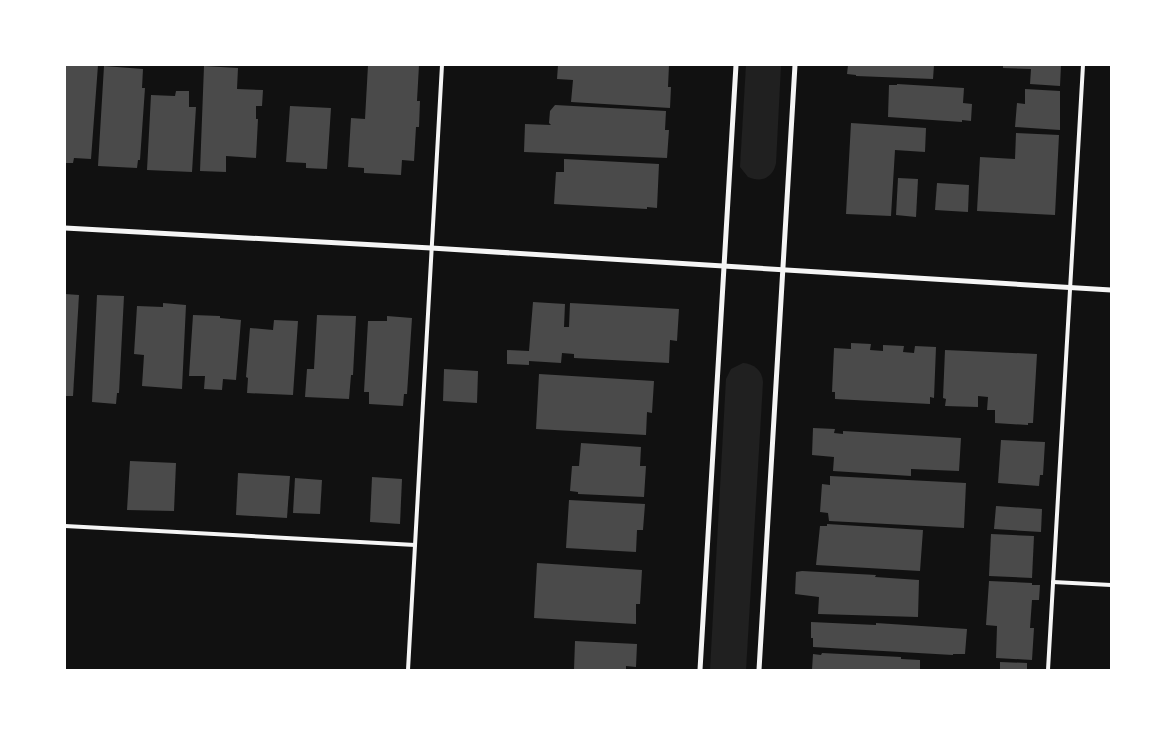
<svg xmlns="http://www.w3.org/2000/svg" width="1176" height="735" font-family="'PT Serif',serif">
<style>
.green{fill:#202020}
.building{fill:#4a4a4a}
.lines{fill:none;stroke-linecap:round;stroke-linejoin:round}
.service{stroke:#f5f5f5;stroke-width:4}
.minor{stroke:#f5f5f5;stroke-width:5}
</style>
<rect width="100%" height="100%" fill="#111"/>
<g class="green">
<path d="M746 65H781L776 163C773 178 761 183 748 177L740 167Z"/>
<path d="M743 363C754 364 762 370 763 382L746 670H710L726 379 731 369Z"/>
</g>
<g class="building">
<polygon points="65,65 98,65 91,159 74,158 73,163 65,163"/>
<polygon points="368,65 419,65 417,101 420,101 419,127 416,127 414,161 402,160 401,175 364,173 364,168 348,167 351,118 365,119"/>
<polygon points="558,65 669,65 668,87 671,87 670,108 571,102 573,80 557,79"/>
<polygon points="848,65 934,65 933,79 856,76 856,75 847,74"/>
<polygon points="1003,65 1061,65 1060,86 1030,84 1031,69 1003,68"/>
<polygon points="104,66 143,69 142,88 145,88 140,160 138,160 137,168 98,166"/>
<polygon points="204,66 238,68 237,89 263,90 262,106 256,106 256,119 258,119 256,158 226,156 226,172 200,171"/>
<polygon points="897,84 964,88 963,103 972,104 971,121 962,120 962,122 888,117 889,85 897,85"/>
<polygon points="1025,89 1060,91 1060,130 1015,127 1017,103 1025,104"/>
<polygon points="176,91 189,91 189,107 196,107 192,172 147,170 151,95 175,96"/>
<polygon points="555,105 666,111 665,130 669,130 667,158 524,152 525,124 551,125 549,123 550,111"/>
<polygon points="290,106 331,108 327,169 306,168 306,163 286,162"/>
<polygon points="851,123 926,128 925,152 895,150 891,216 846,214"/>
<polygon points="1016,133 1059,135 1055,215 977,211 980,157 1015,159"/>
<polygon points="564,159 659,164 657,208 647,207 647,209 554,204 556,172 564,172"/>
<polygon points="898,178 918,179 916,217 896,215"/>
<polygon points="937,183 969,185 968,212 935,210"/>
<polygon points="65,294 79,295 73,396 65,396"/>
<polygon points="97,295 124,296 119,393 117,393 116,404 92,402"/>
<polygon points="533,302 565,304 564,327 569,327 570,303 679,309 677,341 670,340 669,363 574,358 574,354 562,353 561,363 529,361 529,365 507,364 507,350 529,351"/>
<polygon points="163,303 186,305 182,389 142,386 144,355 134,354 137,306 163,307"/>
<polygon points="193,315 220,316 220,318 241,320 236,380 223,379 222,390 204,389 205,376 189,376"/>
<polygon points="317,315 356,316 353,375 351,375 349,399 305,397 307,369 314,369"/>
<polygon points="387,316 412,318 407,394 404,394 403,406 369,404 369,392 364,392 368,321 387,321"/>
<polygon points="274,320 298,321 293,395 247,393 248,378 246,377 250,328 273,330"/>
<polygon points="851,343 871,344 870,350 883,351 883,345 904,346 903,352 914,353 915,346 936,347 934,398 930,397 930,404 835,399 835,392 832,392 834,348 851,349"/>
<polygon points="945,350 1037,354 1033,423 1028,423 1028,425 995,423 995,410 987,410 988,397 978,396 978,407 945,406 946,399 943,398"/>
<polygon points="444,369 478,371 477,403 443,401"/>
<polygon points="539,374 654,381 652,413 647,412 646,435 536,429"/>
<polygon points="813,428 835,429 834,433 843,434 843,431 961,438 959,471 911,469 911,476 833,471 834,457 812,455"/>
<polygon points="1001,440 1045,442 1043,475 1040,475 1039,486 998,483"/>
<polygon points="581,443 641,447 640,466 646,466 644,497 578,494 578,492 570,491 572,466 579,466"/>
<polygon points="130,461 176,463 174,511 127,510"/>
<polygon points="238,473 290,476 287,518 236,515"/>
<polygon points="830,476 966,483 964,528 829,521 828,513 820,512 822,484 830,485"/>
<polygon points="372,477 402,479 400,524 370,522"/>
<polygon points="295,478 322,480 320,514 293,513"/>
<polygon points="569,500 645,504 643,530 637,530 636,552 566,548"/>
<polygon points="996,506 1042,509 1041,532 994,529"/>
<polygon points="827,524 923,530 920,571 816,565 820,526 827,526"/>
<polygon points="991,534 1034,536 1032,578 989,576"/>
<polygon points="537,563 642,570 640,604 636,604 636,624 534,618"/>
<polygon points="802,571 876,575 875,577 919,580 918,617 818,614 819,597 795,594 796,572"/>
<polygon points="989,581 1032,583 1032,585 1040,585 1039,600 1032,600 1030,628 1034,628 1032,660 996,658 997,626 986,625"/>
<polygon points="811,622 876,625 876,623 967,629 965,654 953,654 953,655 813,647 813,638 811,638"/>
<polygon points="575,641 637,644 636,667 626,666 626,670 574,670"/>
<polygon points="822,653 901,657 901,659 920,660 920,670 812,670 813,654 821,655"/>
<polygon points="1000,662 1027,663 1027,670 1000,670"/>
</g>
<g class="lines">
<g class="service">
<polyline points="65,526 415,545"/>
<polyline points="1053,582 1111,585"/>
<polyline points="408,670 442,65"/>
<polyline points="1048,670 1083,65"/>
</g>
<g class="minor">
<polyline points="65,228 431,248 1111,290"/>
<polyline points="700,670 736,65"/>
<polyline points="759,670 795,65"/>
</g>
</g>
<rect width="1176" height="735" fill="none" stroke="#ffffff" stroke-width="132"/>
</svg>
